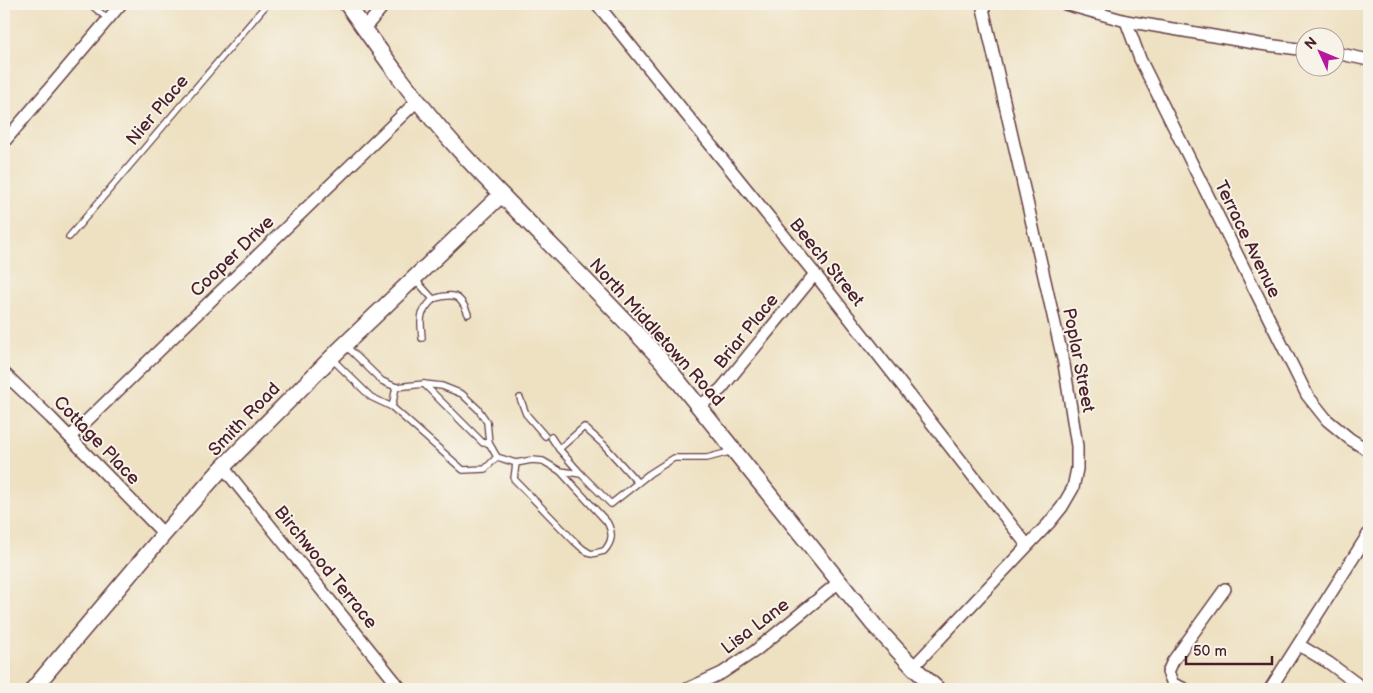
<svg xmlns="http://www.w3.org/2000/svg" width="1373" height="693" font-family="'Balsamiq Sans',sans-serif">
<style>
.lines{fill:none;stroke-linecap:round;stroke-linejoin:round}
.service-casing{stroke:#633c42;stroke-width:8}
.minor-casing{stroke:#633c42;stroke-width:14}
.tertiary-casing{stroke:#633c42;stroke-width:18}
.service{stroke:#fff;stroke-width:5.5}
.minor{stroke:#fff;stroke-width:11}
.tertiary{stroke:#fff;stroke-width:15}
.labels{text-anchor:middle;stroke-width:4;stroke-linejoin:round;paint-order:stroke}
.street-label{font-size:18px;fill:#4a1f2b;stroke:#f7f3e8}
</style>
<rect width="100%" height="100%" fill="#f7f3e8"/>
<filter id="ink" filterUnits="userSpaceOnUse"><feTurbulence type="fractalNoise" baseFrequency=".02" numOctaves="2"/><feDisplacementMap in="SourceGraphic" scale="10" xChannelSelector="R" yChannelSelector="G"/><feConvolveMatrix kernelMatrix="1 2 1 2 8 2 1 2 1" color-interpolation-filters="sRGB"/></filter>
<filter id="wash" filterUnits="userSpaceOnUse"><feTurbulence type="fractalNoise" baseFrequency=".0096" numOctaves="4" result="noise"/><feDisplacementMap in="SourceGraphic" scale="20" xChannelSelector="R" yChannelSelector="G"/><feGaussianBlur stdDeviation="1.12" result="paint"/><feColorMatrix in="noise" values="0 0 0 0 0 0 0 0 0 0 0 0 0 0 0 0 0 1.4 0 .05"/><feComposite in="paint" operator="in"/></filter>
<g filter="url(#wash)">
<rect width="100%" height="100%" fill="#eee1c2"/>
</g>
<g filter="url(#ink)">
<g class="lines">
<defs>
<g id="service">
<polyline points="90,4 108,19"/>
<polyline points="69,237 267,4"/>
<path d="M414 278 433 299C419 314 420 317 422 338"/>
<path d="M433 299C452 293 460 293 468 314"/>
<polyline points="346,346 382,381 396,387 424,384 442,386 462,394 478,409 487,422 489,443 497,457 516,463 532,460 543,461 560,471 581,474"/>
<polyline points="331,358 371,397 392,407 463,470 485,469 497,457"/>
<polyline points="424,384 483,443 489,443"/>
<polyline points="520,398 526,414 545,436"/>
<polyline points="392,407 396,387"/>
<polyline points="551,437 559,449"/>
<path d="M516 463 514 479 574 541 583 549 591 554 604 551C613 541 613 533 607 522L560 471"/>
<polyline points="638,483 604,445 584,427 559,449 581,474 611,504 649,474 674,458 707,458 733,451"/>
</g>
<g id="minor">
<polyline points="597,4 815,274 1027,545"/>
<polyline points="1065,4 1126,21 1260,44 1306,50"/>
<polyline points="1126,21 1140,59 1307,395 1327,420 1350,439 1369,451"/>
<polyline points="364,29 385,4"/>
<polyline points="1336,53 1369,60"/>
<polyline points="4,142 121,4"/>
<polyline points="4,373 51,418 164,534"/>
<polyline points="700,406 721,389 815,274"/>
<polyline points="70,437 418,100"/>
<polyline points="223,467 401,689"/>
<polyline points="1299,645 1329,663 1364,689"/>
<polyline points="913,667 1049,523 1062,507 1073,488 1077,469 1077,446 1064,364 982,4"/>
<polyline points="687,689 722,673 755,651 839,582"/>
<polyline points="1185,689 1173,684 1168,672 1173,661 1225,589"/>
<polyline points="1270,689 1369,533"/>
</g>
<g id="tertiary">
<path d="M347 4C382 54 419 106 460 151 526 223 598 289 663 362L874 625 913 667 937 689"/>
<polyline points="33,689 164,534 223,467 338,351 501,195"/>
</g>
</defs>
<use href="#service" class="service-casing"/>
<use href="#minor" class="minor-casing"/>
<use href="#tertiary" class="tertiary-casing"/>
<use href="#service" class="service"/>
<use href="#minor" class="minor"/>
<use href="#tertiary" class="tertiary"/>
</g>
</g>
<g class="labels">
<g class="street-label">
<text transform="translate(157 110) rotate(-50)" y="6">Nier Place</text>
<text transform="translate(1248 239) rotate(64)" y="6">Terrace Avenue</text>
<text transform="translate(232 256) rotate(-44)" y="6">Cooper Drive</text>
<text transform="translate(827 262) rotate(51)" y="6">Beech Street</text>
<text transform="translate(746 331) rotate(-51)" y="6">Briar Place</text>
<text transform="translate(657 332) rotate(48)" y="6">North Middletown Road</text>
<text transform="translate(1079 360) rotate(79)" y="6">Poplar Street</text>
<text transform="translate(244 419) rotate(-46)" y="6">Smith Road</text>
<text transform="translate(97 440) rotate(46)" y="6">Cottage Place</text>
<text transform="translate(326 567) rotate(51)" y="6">Birchwood Terrace</text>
<text transform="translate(755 626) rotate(-37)" y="6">Lisa Lane</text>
</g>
</g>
<rect width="1373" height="693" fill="none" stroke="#f7f3e8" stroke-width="20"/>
<g transform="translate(1320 52) rotate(314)"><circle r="24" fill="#f7f3e8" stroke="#b29e9c"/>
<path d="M0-4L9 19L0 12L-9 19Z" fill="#b5179e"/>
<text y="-8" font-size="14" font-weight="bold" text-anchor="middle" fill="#4a1f2b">N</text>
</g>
<path d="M1186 656v8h86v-8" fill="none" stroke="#4a1f2b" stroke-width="2.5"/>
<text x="1193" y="656" font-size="15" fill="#4a1f2b" stroke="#f7f3e8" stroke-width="4" paint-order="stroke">50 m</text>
</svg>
